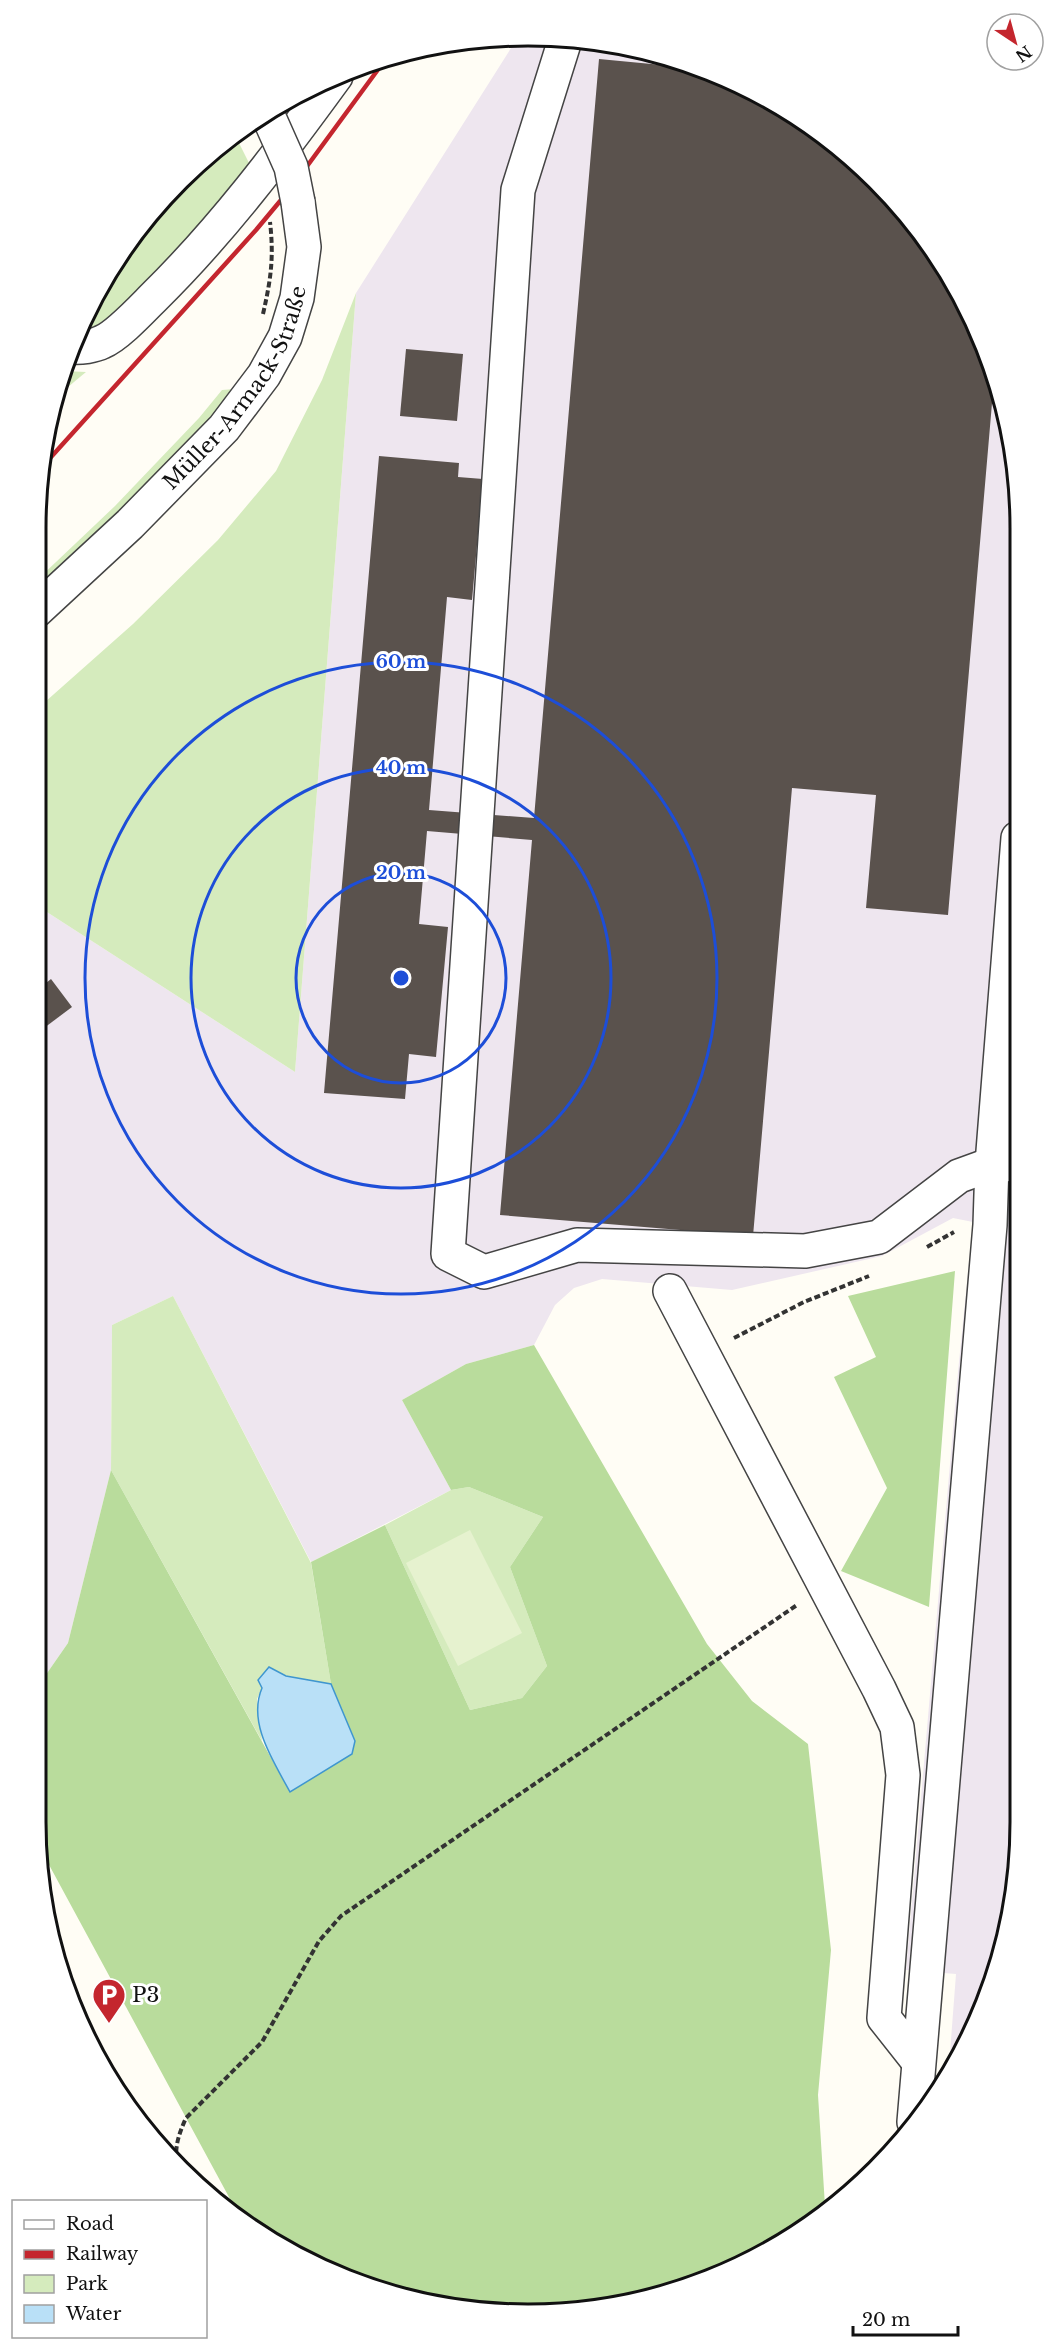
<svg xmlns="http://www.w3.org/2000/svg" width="1057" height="2350" font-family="'Libre Baskerville',serif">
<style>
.industrial{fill:#eee6ef}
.green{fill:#d5ebbd}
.forest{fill:#b9dc9c}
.pitch{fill:#e6f2cf}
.water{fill:#b9e0f7;stroke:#3f96cf;stroke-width:1.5}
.building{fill:#5a524d}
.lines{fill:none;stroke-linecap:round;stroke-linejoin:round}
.minor-casing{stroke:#444;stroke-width:36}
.path{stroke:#333;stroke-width:4;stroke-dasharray:6 3;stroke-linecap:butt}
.minor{stroke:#fff;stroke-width:33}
.rail{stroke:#c4262e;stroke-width:4.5}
.minor-bridge-casing{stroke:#444;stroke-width:36;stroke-linecap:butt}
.path-bridge{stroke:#333;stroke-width:4;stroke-dasharray:6 3;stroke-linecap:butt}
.minor-bridge{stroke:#fff;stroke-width:33}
.ring{fill:none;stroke:#1d4ed8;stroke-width:3}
.labels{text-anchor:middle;stroke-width:6;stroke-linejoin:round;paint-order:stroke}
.street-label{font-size:21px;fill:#111;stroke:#fff}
.poi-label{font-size:21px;fill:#111;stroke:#fff;text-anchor:start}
.rim{fill:none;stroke:#111;stroke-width:3}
.centre{fill:#1d4ed8;stroke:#fff;stroke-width:3}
.ring-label{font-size:18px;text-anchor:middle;font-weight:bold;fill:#1d4ed8;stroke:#fff;stroke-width:6;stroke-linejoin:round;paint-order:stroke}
</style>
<rect width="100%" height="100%" fill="#fffdf5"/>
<polygon class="industrial" points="528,36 624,45 717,73 828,138 919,228 983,340 1017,464 1021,1822 1012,1917 984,2010 949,2066 956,1974 906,1970 958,1372 973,1222 953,1218 882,1256 732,1290 602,1279 574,1288 555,1305 534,1345 466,1364 402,1400 451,1490 311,1562 173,1296 112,1325 111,1470 68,1643 36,1689 36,905 295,1072 356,293 518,37"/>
<g class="green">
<polygon points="235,135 254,173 182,254 94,330 78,331 119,255 180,180"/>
<polygon points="356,293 295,1072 36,905 36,710 133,624 218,540 276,471 322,380"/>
<polygon points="64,371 86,372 56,397"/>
<polygon points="234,389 208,422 36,595 36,581 115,506 199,418 222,390"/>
<polygon points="173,1296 311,1563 331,1684 286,1676 262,1688 257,1699 262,1741 111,1470 112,1325"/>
<polygon points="469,1487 543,1517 510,1567 547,1666 522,1698 470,1710 385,1525 451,1490"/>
</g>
<g class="forest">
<polygon points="955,1271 929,1607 841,1571 887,1488 834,1377 876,1357 848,1296"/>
<polygon points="534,1345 707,1644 752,1701 808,1744 831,1950 818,2095 825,2206 774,2248 687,2288 593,2310 433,2305 283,2248 236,2210 41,1850 36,1821 36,1689 68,1643 111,1470 290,1792 355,1741 331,1684 311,1562 385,1525 470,1710 522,1698 547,1666 510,1567 543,1517 469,1487 451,1490 402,1400 466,1364"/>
</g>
<polygon class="pitch" points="470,1530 522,1633 458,1666 406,1563"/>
<path class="water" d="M269 1667 286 1676 331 1684 355 1741 352 1754 290 1792C274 1762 247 1723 262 1688L258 1680Z"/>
<g class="building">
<polygon points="663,57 717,73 828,138 919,228 983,340 994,380 948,915 866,908 876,795 792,788 753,1236 500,1215 532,840 427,831 419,924 448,927 436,1057 409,1054 405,1099 324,1093 379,456 459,463 458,477 483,479 472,600 447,597 429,810 534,818 599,59 662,65"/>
<polygon points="406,349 463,354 457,421 400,416"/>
<polygon points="51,979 72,1007 36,1034 36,991"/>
</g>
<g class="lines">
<defs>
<g id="minor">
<polyline points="565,40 518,190 448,1254 484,1272 577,1245 805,1251 879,1237 959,1176 992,1164 1019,1165"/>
<path d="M71 347C81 348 94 346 102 342 117 336 142 309 154 297 222 230 280 153 336 76"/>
<path id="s1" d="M36 611 130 524 224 428 264 375 285 337 297 298 304 247 298 202"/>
<polyline points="670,1291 879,1689 897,1727 903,1775 884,2018 918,2061"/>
<polyline points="914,2122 990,1225 992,1164 1018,838"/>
</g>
</defs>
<use href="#minor" class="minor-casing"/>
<g class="path">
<polyline points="927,1247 954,1232"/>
<polyline points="734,1338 804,1302 869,1276"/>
<path d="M177 2161C174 2147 180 2131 186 2118L262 2042 319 1941 341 1916 797 1605"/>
</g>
<use href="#minor" class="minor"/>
<polyline class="rail" points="42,467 256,230 291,188 385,60"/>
<defs>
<polyline id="minor-bridge" points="267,113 291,167 298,202"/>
</defs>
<use href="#minor-bridge" class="minor-bridge-casing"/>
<path class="path-bridge" d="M263 314C271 279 274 257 270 222"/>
<use href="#minor-bridge" class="minor-bridge"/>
</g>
<g class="ring">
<circle cx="401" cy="978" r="105"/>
<circle cx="401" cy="978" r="210"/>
<circle cx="401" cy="978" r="316"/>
</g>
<defs>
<symbol id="parking-pin" viewBox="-11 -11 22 30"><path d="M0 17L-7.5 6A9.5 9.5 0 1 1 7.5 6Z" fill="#c4262e" stroke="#fff"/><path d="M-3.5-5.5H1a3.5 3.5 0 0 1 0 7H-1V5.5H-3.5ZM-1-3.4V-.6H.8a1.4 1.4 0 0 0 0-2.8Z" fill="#fff"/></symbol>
</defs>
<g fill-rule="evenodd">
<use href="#parking-pin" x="90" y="1976" width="38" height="52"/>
</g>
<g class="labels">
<g class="street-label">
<text dy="7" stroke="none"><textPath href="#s1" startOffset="303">Müller-Armack-Straße</textPath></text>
</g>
<g class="poi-label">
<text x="132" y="2002">P3</text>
</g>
</g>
<path d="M0 0H1057V2350H0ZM528 46H528A482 482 0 0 1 1010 528V1822A482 482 0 0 1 528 2304H528A482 482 0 0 1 46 1822V528A482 482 0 0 1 528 46Z" fill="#fff" fill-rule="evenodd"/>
<path class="rim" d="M528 46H528A482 482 0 0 1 1010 528V1822A482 482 0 0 1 528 2304H528A482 482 0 0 1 46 1822V528A482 482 0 0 1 528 46Z"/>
<circle cx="401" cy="978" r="9" class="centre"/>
<g class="ring-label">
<text x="401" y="668">60 m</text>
<text x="401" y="774">40 m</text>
<text x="401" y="879">20 m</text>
</g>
<rect x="12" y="2200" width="195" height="138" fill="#ffffff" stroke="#a0a0a0" stroke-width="1.5"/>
<rect x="24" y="2220" width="30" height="9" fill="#ffffff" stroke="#a0a0a0" stroke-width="1.5"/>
<text x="66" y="2230" font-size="18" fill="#111111">Road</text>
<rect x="24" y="2250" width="30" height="9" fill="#c4262e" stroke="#a0a0a0" stroke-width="1.5"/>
<text x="66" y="2260" font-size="18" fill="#111111">Railway</text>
<rect x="24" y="2275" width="30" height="18" fill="#d5ebbd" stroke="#a0a0a0" stroke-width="1.5"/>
<text x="66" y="2290" font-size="18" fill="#111111">Park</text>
<rect x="24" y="2305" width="30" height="18" fill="#b9e0f7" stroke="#a0a0a0" stroke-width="1.5"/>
<text x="66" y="2320" font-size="18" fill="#111111">Water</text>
<g transform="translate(1015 42) rotate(144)"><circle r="28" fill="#ffffff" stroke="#a0a0a0" stroke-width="1.5"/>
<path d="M0-4.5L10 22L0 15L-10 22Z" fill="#c4262e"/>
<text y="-9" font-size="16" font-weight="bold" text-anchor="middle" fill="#111111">N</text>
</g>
<path d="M853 2326v9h105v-9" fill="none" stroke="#111111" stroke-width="3"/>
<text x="862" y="2326" font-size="18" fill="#111111" stroke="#ffffff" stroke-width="4.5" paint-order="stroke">20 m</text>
</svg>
